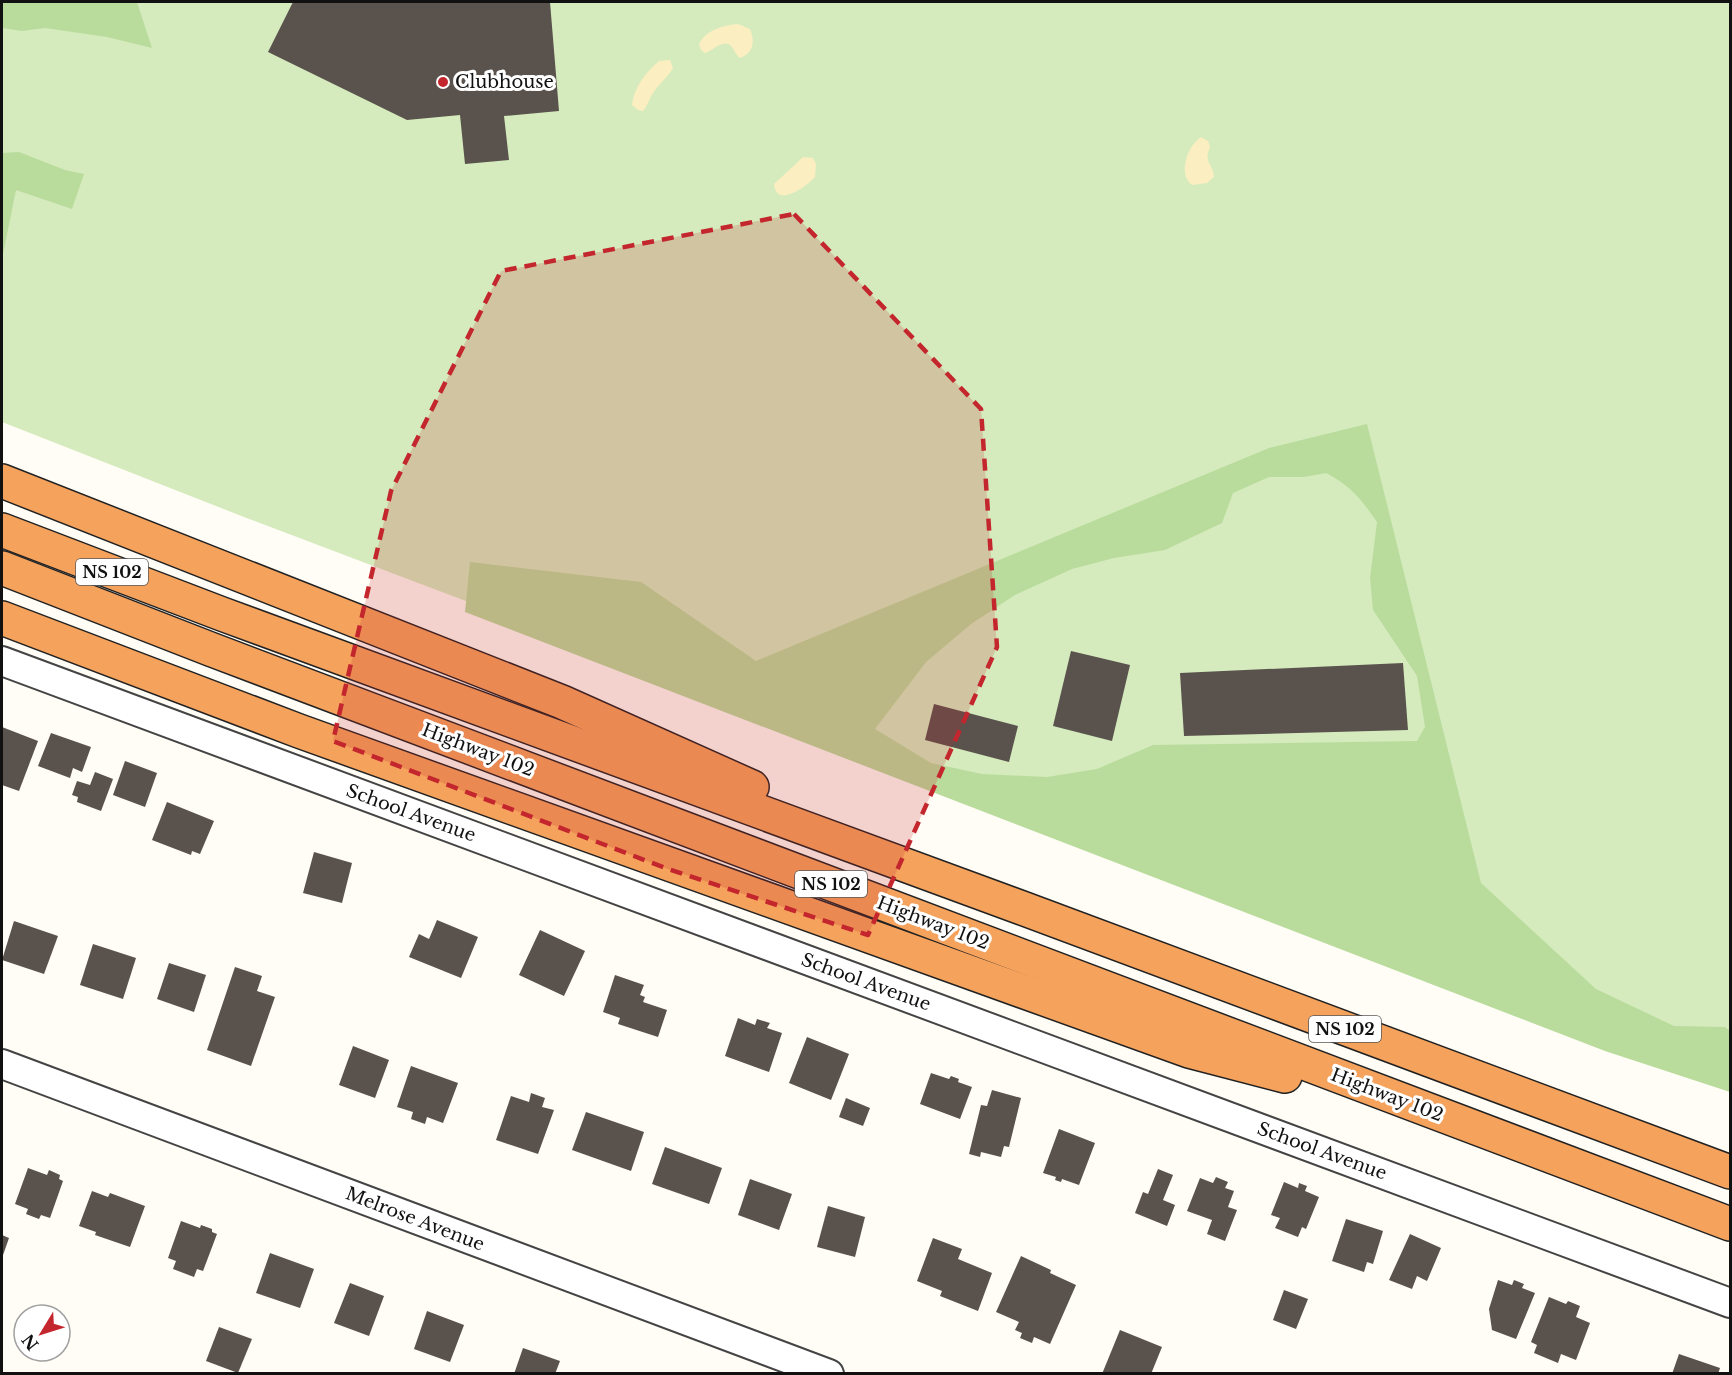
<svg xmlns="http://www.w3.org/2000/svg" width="1732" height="1375" font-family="'Libre Baskerville',serif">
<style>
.green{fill:#d5ebbd}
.forest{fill:#b9dc9c;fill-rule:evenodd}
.sand{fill:#fbeec1}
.building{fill:#5a524d}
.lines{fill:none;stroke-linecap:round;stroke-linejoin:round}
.street-casing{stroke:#444;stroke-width:32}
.highway-casing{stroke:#222;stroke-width:36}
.street{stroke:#fff;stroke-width:28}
.highway{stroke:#f5a25d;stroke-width:33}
.marked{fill:#c4262e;fill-opacity:0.2;stroke:#c4262e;stroke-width:4.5;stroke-dasharray:12 8;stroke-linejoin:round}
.poi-dot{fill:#c4262e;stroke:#fff;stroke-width:2}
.labels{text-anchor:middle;stroke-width:6;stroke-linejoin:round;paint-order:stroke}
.shield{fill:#fff;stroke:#585858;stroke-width:1.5}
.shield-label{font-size:16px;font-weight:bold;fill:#111}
.poi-label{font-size:18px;fill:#111;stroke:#fff;text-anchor:start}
.street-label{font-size:18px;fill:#111;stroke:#fff}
</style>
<rect width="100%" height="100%" fill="#fffdf5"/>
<polygon class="green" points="2,2 1730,2 1730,1080 244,517 2,422"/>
<g class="forest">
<polygon points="2,2 137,2 152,48 107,37 45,28 22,31 2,28"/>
<polygon points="19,152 65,170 84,174 72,209 16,190 2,259 2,153"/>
<path d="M1367 424 1481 883 1596 989 1674 1026 1725 1027 1730 1031V1092L1605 1051 465 612 470 562 641 582 756 661 1269 448ZM1326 473C1351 486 1361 499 1377 522L1370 578 1373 610 1417 676 1425 727 1417 741 1153 745 1097 769 1047 777 982 774 931 763 875 729 926 662 971 624 1015 595 1072 569 1114 558 1165 550 1222 523 1233 493 1269 477H1304Z"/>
</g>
<g class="sand">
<path d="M738 24 750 29C755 41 754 53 740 58 735 54 734 48 730 45 722 40 712 51 705 53L701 50 699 44C706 30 724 25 738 24Z"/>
<path d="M670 60 673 68C668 77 659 84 653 93 649 99 648 105 643 111L638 110 632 105C634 87 646 72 659 61Z"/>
<path d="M1201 137 1208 141 1210 147C1203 163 1213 163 1214 177L1207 183 1192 185C1177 174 1188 145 1201 137Z"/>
<path d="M803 157 813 158 816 164 815 177C807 186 776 209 774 184Z"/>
</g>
<g class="building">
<polygon points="293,2 550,2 559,111 504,116 509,160 465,164 460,115 407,120 268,52"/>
<polygon points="1071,651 1130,665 1112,741 1053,726"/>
<polygon points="1403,663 1408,730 1184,736 1180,673"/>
<polygon points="934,704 1018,726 1009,762 925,740"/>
<polygon points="2,727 38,741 19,791 2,785"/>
<polygon points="51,733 91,747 82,772 73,768 70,778 38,766"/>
<polygon points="125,761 157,773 145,807 113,795"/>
<polygon points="95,772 113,779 101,811 77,802 78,797 72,795 77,781 90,785"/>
<polygon points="167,802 214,821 200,854 192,851 191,855 152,840"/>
<polygon points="314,852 352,863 342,903 303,893"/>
<polygon points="437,920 478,937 461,978 409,957 419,934 429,939"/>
<polygon points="14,921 58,936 44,974 2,960"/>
<polygon points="540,930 585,951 564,996 519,975"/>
<polygon points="93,944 136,958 123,999 80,985"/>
<polygon points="169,963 206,975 194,1012 157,999"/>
<polygon points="235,967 262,976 257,991 275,997 251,1066 207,1050"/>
<polygon points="615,975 644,985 640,995 645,997 643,1002 667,1010 658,1037 618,1024 620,1018 603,1012"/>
<polygon points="738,1018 755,1025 757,1019 770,1023 767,1028 782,1033 769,1072 725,1056"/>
<polygon points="807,1037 849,1054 831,1100 789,1083"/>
<polygon points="353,1046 389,1060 375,1098 339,1085"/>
<polygon points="411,1066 458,1083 443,1123 427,1117 425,1124 411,1119 413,1112 397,1107"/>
<polygon points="931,1073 949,1079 951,1076 959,1079 958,1082 972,1087 960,1119 920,1104"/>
<polygon points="992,1090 1021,1098 1009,1147 1004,1146 1001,1157 981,1152 980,1157 969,1154 981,1105 987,1106"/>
<polygon points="531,1093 545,1098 542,1107 554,1110 538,1154 496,1140 511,1096 529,1102"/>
<polygon points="846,1098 870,1108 863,1126 839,1117"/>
<polygon points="586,1112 644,1132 631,1171 572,1150"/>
<polygon points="1059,1129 1095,1143 1079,1185 1062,1179 1061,1182 1055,1180 1056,1177 1043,1173"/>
<polygon points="665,1147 722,1168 709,1204 652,1184"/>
<polygon points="28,1168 47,1175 49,1170 60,1175 59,1179 63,1181 50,1218 41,1215 39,1219 26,1214 28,1209 15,1204"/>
<polygon points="1158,1169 1173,1175 1163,1200 1175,1205 1167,1226 1135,1213 1143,1192 1148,1194"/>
<polygon points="1216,1177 1228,1182 1225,1188 1234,1191 1228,1207 1237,1210 1225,1241 1207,1234 1212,1220 1187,1211 1200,1178 1213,1183"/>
<polygon points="750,1179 792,1194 779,1230 738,1215"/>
<polygon points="1284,1182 1298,1188 1299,1183 1307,1186 1305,1191 1319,1197 1306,1229 1302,1227 1298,1237 1275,1228 1280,1218 1271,1215"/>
<polygon points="92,1191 108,1197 110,1193 145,1206 130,1247 95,1235 96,1232 79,1226"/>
<polygon points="828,1206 865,1217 855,1257 817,1247"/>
<polygon points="1346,1219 1383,1231 1373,1264 1367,1262 1364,1272 1332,1261"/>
<polygon points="181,1221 200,1228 201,1225 212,1229 212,1232 217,1234 203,1271 197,1269 194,1277 173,1269 176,1261 168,1258"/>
<polygon points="1410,1234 1441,1248 1427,1281 1417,1276 1412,1289 1389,1280"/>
<polygon points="2,1235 9,1238 2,1258"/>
<polygon points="933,1238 962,1249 958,1259 992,1273 978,1311 940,1296 942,1291 917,1281"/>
<polygon points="270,1253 314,1269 300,1308 256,1293"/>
<polygon points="1021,1256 1051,1270 1050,1273 1076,1285 1050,1344 1034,1337 1032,1343 1020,1338 1022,1333 1015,1330 1019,1322 996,1312"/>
<polygon points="1498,1280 1512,1285 1514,1280 1524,1284 1522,1288 1535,1293 1516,1339 1492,1330 1489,1309"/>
<polygon points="350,1283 384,1296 369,1336 334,1323"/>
<polygon points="1284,1290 1308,1299 1296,1329 1273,1320"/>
<polygon points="1549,1297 1566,1304 1568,1301 1580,1306 1576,1317 1590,1323 1576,1360 1561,1354 1558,1363 1534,1353 1537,1345 1531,1342"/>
<polygon points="427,1311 464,1325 450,1362 414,1349"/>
<polygon points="219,1327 252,1339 238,1373 206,1361"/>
<polygon points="1120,1330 1162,1347 1151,1374 1102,1374"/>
<polygon points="523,1348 560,1361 555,1374 514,1374"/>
<polygon points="1679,1354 1720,1368 1718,1374 1672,1374"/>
</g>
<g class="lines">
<defs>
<g id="street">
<polyline points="2,661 1730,1303"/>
<polyline points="2,1064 829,1374"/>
</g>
<g id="highway">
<polyline points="2,481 562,702 752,787"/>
<polyline points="2,530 222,614 1022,908 1730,1172"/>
<polyline points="2,568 210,649 1730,1224"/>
<polyline points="2,618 299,731 1189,1051 1285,1076"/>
</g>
</defs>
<use href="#street" class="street-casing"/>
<use href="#highway" class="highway-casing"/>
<use href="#street" class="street"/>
<use href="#highway" class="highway"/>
</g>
<path class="marked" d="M794 214 981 409 997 647 868 935 668 869 333 741 391 491 501 271Z"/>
<circle class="poi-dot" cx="443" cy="82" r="6"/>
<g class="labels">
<g class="shield">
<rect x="76" y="559" width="72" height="26" rx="4.5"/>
<rect x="795" y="871" width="72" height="26" rx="4.5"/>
<rect x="1309" y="1016" width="72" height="26" rx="4.5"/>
</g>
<g class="shield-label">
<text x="112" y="578">NS 102</text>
<text x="831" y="890">NS 102</text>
<text x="1345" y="1035">NS 102</text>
</g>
<g class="poi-label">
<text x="455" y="88">Clubhouse</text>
</g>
<g class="street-label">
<text transform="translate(478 750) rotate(21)" y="6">Highway 102</text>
<text transform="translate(411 813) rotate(20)" y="6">School Avenue</text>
<text transform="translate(933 923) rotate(21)" y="6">Highway 102</text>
<text transform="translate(866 982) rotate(20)" y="6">School Avenue</text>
<text transform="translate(1387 1095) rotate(21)" y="6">Highway 102</text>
<text transform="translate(1322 1151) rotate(20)" y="6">School Avenue</text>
<text transform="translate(415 1219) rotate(21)" y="6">Melrose Avenue</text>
</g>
</g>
<rect width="1732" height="1375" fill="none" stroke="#111111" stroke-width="6"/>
<g transform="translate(42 1333) rotate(232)"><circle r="28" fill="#ffffff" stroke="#a0a0a0" stroke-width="1.5"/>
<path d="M0-4.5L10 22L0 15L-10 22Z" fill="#c4262e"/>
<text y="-9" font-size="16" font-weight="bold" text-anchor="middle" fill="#111111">N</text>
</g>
</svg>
